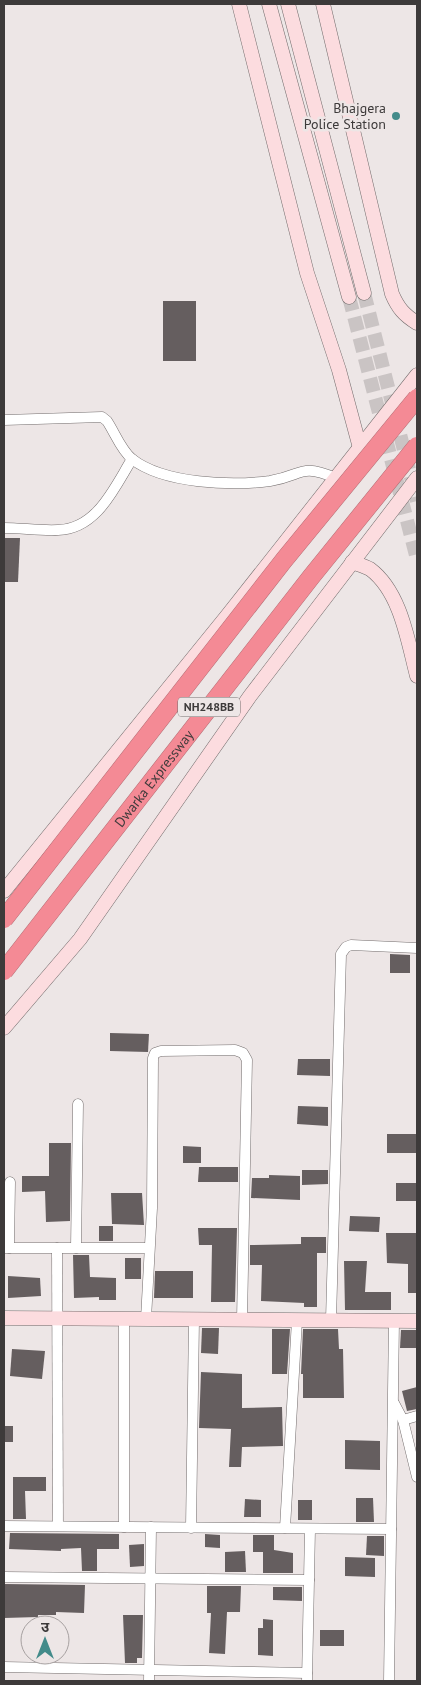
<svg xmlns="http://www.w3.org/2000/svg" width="421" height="1685" font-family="'PT Sans','Noto Sans Devanagari',sans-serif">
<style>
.building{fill:#655e5f}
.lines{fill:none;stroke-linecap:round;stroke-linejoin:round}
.secondary-tunnel{stroke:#cac4c4;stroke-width:14;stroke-dasharray:14 7;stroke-linecap:butt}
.street-casing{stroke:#736d6d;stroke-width:11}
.secondary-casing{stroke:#736d6d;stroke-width:15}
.street{stroke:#fff;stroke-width:10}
.secondary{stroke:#fcdcdf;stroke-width:14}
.highway-bridge-casing{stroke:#b46e75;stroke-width:19;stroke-linecap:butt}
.highway-bridge{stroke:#f48a95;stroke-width:18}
.poi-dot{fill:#438b8a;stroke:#ede6e6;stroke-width:2}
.labels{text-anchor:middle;stroke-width:5;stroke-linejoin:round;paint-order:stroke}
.shield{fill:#ede6e6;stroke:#726e6e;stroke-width:1}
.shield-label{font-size:12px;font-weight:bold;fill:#3d3a3a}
.poi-label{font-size:14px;fill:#3d3a3a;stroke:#ede6e6;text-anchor:end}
.street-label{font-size:14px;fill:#3d3a3a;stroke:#ede6e6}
</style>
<rect width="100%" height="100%" fill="#ede6e6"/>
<g class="building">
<rect x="163" y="301" width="33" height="60"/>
<polygon points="4,538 20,538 18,582 4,582"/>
<polygon points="390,954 410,955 410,973 390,973"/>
<polygon points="110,1033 149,1034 148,1052 110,1051"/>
<polygon points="298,1059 330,1059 330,1076 297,1075"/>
<polygon points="298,1106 328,1107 328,1126 297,1124"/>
<rect x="387" y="1134" width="30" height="19"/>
<polygon points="49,1143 71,1143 70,1221 46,1222 45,1191 22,1192 22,1176 49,1176"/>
<polygon points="183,1146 201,1147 201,1163 183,1163"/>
<polygon points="199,1167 238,1167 238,1182 198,1182"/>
<polygon points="302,1170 328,1170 328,1184 302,1185"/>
<polygon points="269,1175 300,1176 300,1200 251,1198 252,1178 269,1178"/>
<rect x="396" y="1183" width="21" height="18"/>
<polygon points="111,1193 142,1193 144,1225 112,1224"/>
<polygon points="350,1216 380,1217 379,1232 349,1231"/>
<rect x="99" y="1226" width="14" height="15"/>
<polygon points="198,1228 237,1228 235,1302 211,1302 212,1245 199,1245"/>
<polygon points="386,1233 417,1233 417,1293 408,1293 408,1264 387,1263"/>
<polygon points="301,1237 326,1237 326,1253 317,1253 317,1307 304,1307 304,1303 261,1301 262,1265 250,1265 250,1245 301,1244"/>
<polygon points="73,1255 89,1255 90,1277 116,1278 116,1300 99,1300 99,1297 74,1298"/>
<rect x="125" y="1258" width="16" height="21"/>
<polygon points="344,1261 367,1261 365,1292 391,1292 391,1310 345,1310"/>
<polygon points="155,1271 193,1271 193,1298 154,1298"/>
<polygon points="8,1276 40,1278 41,1296 8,1298"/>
<polygon points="202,1328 219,1328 218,1354 201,1353"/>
<polygon points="272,1329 290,1329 287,1374 272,1374"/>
<polygon points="303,1329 338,1329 339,1349 343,1349 344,1398 303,1398 303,1374 301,1374"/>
<polygon points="401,1330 417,1330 417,1348 400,1348"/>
<polygon points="12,1349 45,1351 42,1379 10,1376"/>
<polygon points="201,1372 242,1374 242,1408 282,1407 283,1446 242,1447 241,1467 229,1467 231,1429 199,1428"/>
<polygon points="417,1387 417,1409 407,1411 402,1391"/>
<rect x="4" y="1426" width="9" height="16"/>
<polygon points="345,1440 380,1441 380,1470 345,1469"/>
<polygon points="13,1477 46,1477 46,1491 25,1491 26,1519 13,1519"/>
<polygon points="356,1498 373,1498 374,1522 356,1522"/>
<polygon points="245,1499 261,1500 261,1517 244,1517"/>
<rect x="298" y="1500" width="14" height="20"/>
<polygon points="10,1533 119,1534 119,1549 97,1549 97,1571 82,1571 81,1548 61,1549 61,1551 9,1549"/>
<polygon points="205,1534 220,1535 220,1548 205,1547"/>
<polygon points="253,1535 274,1535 274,1550 293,1553 293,1573 263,1573 263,1552 253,1552"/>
<polygon points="367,1536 384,1536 384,1556 366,1555"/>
<polygon points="144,1544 144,1566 130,1567 129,1545"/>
<polygon points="245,1551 246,1572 225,1572 225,1552"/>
<polygon points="345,1557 375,1558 375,1577 345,1576"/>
<polygon points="4,1584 85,1585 84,1613 56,1612 56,1615 38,1615 38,1617 4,1618"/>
<polygon points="207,1586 241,1586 240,1612 227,1612 225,1654 209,1653 211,1613 207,1613"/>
<polygon points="273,1587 302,1587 302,1601 273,1600"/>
<polygon points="123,1615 143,1615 142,1658 137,1658 137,1663 125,1663"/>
<polygon points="263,1619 273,1620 273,1656 258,1655 258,1628 263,1628"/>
<rect x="320" y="1630" width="24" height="16"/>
</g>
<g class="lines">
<g class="secondary-tunnel">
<polyline points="364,293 417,501"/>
<polyline points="349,297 417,559"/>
</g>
<defs>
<g id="street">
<path d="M4 420 102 417 107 421C115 433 121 450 132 459 164 484 232 486 270 481 305 475 298 463 336 478"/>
<path d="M4 528C22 528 40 531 58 530 97 529 114 488 132 459"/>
<polyline points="4,1248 149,1248"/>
<polyline points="9,1248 10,1182"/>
<polyline points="57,1248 58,1526"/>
<polyline points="76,1248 78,1104"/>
<polyline points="146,1319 152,1208 153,1058 155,1053 161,1051 235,1050 243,1053 247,1060 242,1320"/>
<polyline points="331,1320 341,954 346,947 351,945 417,948"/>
<polyline points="394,1403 403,1420 417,1477"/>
<polyline points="403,1420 417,1416"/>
<polyline points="4,1526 391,1529"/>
<polyline points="124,1527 124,1319"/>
<polyline points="191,1528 194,1319"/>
<polyline points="285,1528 297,1320"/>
<polyline points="4,1577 309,1580"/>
<polyline points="4,1667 307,1673"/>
<polyline points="149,1681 151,1527"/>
<polyline points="307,1681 310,1529"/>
<polyline points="389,1681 394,1320"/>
</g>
<g id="secondary">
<polyline points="239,4 307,273 339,370 360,448"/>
<polyline points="269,4 349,297"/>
<polyline points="288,4 364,293"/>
<path d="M323 4 392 294C398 308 404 315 417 323"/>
<path d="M352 562C357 564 365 566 370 569 401 592 408 642 417 676"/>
<polyline points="4,891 227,616 417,375"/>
<polyline points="4,1028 80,939 250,696 417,478"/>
<polyline points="4,1318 417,1321"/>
</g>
</defs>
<use href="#street" class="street-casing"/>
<use href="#secondary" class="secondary-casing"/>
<use href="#street" class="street"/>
<use href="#secondary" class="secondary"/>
<defs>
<g id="highway-bridge">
<polyline points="4,919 284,560 417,398"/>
<path id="s1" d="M4 971 311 577 417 446"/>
</g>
</defs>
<use href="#highway-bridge" class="highway-bridge-casing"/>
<use href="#highway-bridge" class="highway-bridge"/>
</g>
<circle class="poi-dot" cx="396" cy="116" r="5"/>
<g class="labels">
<rect class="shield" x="178" y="697.5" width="62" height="19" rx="4"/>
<g class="shield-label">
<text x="209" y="711">NH248BB</text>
</g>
<g class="poi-label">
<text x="386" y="113">Bhajgera<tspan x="386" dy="16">Police Station</tspan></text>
</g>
<g class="street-label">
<text dy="5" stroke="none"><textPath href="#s1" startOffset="244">Dwarka Expressway</textPath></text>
</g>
</g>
<rect width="421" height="1685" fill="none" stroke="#3d3a3a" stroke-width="10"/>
<g transform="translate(45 1640)"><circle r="24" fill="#ede6e6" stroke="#a7a1a1"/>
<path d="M0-4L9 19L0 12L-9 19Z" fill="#438b8a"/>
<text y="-8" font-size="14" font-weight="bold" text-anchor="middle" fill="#3d3a3a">उ</text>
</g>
</svg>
